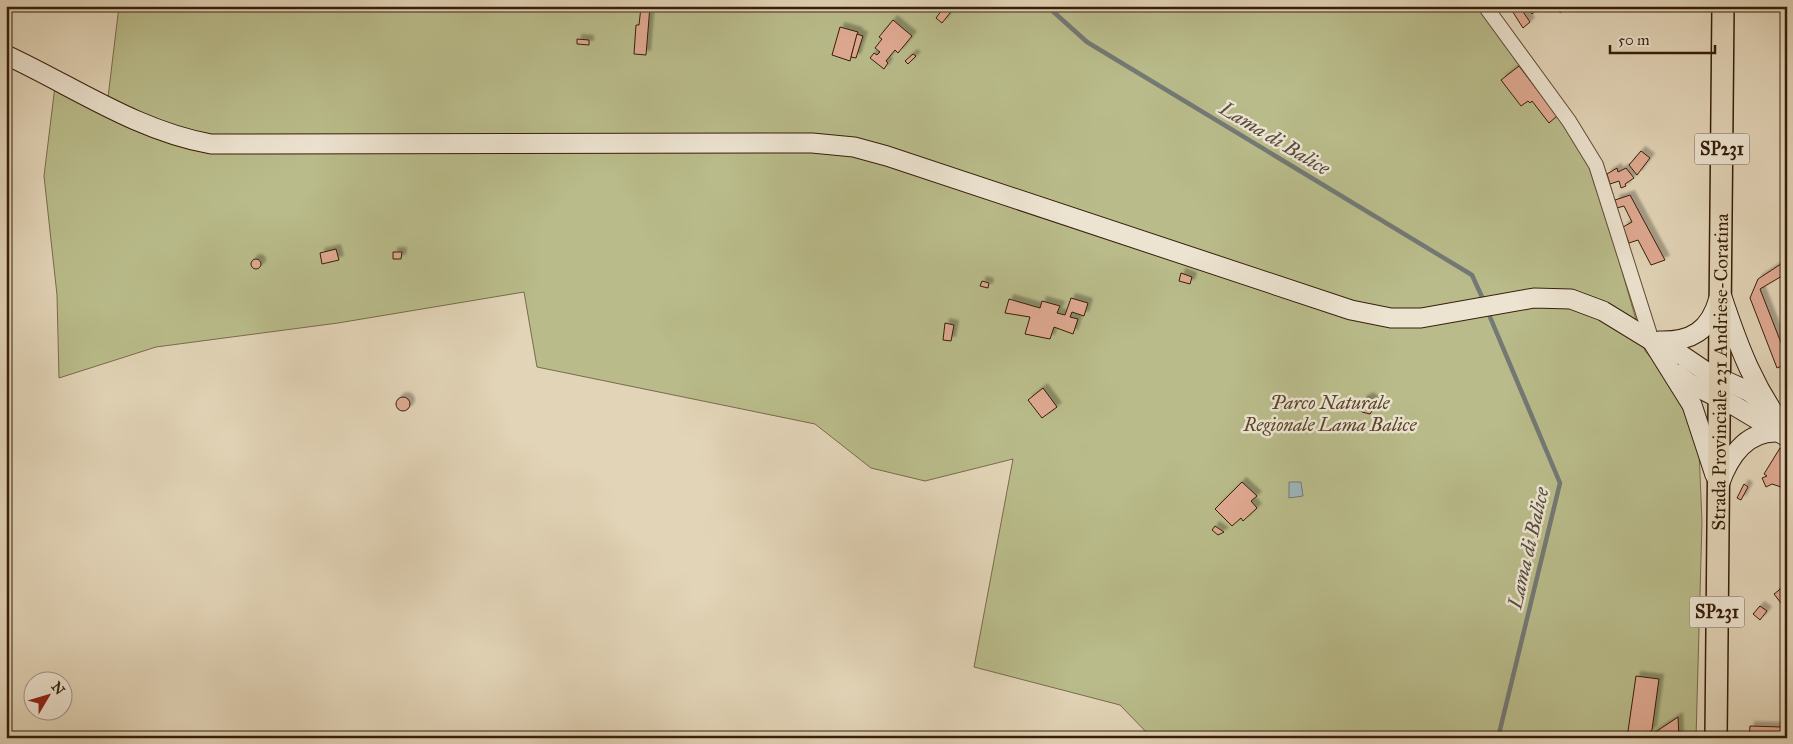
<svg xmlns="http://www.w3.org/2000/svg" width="1793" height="744" font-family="'IM FELL Great Primer',serif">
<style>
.green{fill:#b9bb8a;stroke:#786c4a}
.water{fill:#9bb5bb;stroke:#737974}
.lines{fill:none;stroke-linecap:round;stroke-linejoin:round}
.stream{stroke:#737974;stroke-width:4.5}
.building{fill:#dfa991;stroke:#371e0a;filter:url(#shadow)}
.street-casing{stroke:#624c35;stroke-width:16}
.secondary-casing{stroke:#371e0a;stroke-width:21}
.primary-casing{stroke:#371e0a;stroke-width:24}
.street{stroke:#ece3d0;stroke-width:14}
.secondary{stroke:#ece3d0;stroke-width:19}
.primary{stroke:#e2d4b7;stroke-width:21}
.labels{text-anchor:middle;stroke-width:5;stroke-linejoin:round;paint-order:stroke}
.shield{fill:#ece3d0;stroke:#6d5945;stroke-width:1}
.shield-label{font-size:18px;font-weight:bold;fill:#371e0a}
.street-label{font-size:19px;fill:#371e0a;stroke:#ece3d0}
.park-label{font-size:19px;font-style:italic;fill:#58452a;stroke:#ece3d0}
.water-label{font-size:20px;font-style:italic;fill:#554b3f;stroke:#ece3d0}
</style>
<defs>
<filter id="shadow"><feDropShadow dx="4.5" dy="-4.5" stdDeviation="1" flood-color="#0004"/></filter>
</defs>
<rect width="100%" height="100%" fill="#e2d4b7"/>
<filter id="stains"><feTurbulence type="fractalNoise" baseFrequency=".004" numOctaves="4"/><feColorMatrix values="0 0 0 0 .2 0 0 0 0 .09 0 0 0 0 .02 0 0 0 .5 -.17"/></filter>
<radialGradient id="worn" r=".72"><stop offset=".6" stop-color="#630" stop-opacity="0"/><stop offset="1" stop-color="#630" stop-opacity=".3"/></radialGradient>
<polygon class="green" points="119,6 1481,6 1588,153 1645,351 1675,385 1699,450 1702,522 1696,738 1152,738 1120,705 974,667 1013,459 925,481 871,468 815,424 537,367 524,292 338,323 156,347 59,378 57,295 44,176 55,86 106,114"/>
<polygon class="water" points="1289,482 1301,482 1303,496 1289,498"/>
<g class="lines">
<g class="stream">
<polyline points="1047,6 1087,42 1472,275 1482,297"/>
<polyline points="1490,317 1560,483 1498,738"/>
</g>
</g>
<g class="building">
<polygon points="637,6 650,6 646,55 634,54 636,25 639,25 641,7"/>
<polygon points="945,6 954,8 942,23 936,18"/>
<polygon points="1509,6 1519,6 1530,22 1523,28"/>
<polygon points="1527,6 1536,6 1538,9 1532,14"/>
<polygon points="1547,6 1565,6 1566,8 1560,13 1557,8 1551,12"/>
<polygon points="893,20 912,36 898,53 895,50 886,61 888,63 884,69 870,58 874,53 877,55 880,52 875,48 882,39 879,37"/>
<polygon points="840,27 858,32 850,61 832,55"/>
<polygon points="857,34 863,36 856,58 851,57"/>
<polygon points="577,39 589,40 589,45 577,44"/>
<polygon points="913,54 916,56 908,64 905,61"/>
<polygon points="1519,66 1557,116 1549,123 1532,101 1530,103 1528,101 1521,106 1501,80"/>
<polygon points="1641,151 1650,158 1637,175 1629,165"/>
<polygon points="1617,168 1618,172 1626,168 1634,178 1625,184 1626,186 1621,188 1619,181 1610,184 1607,174"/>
<polygon points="1630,195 1665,260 1651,265 1638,240 1629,243 1623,227 1632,222 1624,206 1617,208 1615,200"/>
<polygon points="336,249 339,260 322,264 320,253"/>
<polygon points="393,252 402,252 401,259 393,259"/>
<circle cx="256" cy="264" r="5"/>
<polygon points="1787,260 1787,273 1760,289 1787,358 1787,364 1777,368 1750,298 1758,279"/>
<polygon points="1181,273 1192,277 1190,284 1179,281"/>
<polygon points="982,281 989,283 988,288 980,286"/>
<polygon points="1071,298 1088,303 1084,316 1072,312 1070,317 1078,319 1073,334 1054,327 1050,339 1025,334 1030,317 1005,313 1009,299 1040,308 1042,301 1060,306 1057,313 1065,315"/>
<polygon points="945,323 954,325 951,341 943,340"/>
<polygon points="1043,388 1057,407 1042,418 1028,400"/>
<circle cx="403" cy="404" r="7"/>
<polygon points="1369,397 1375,402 1377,409 1374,408 1370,414 1362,412 1361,406 1363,400"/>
<polygon points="1780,448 1787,452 1787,489 1772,484 1766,487 1762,478 1767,476 1764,474"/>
<polygon points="1242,482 1257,496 1251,501 1257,508 1243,521 1241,518 1232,526 1215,509"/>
<polygon points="1744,484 1748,487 1741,500 1737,498"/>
<polygon points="1215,526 1224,532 1218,535 1212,530"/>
<polygon points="1787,584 1787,611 1774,594"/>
<polygon points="1760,606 1767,611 1760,620 1753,614"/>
<polygon points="1636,676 1659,679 1652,730 1643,738 1627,738"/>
<polygon points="1678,717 1679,738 1647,738 1660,729"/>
<polygon points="1750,726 1782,727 1782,738 1749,738"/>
</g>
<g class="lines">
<defs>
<polyline id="street" points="1485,6 1569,121 1596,165 1652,341"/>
<g id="secondary">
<path d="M6 55C73 86 137 131 211 144L812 143 854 147 887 156 1351 310 1391 318H1421L1534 298 1571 299 1603 311 1652 341 1677 352 1708 373 1748 391 1768 406"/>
<path d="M1722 297C1739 348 1754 388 1787 432"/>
<polyline points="1652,341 1692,405 1715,475"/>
<path d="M1659 341C1691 342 1710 331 1719 298"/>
<polyline points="1677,374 1689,383 1735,406 1787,437"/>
<path d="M1719 485C1728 459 1745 431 1777 432"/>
</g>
<g id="primary">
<path id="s1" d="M1716 738 1723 6"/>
</g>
</defs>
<use href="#street" class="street-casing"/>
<use href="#secondary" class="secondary-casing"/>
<use href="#primary" class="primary-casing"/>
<use href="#street" class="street"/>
<use href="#secondary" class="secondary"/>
<use href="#primary" class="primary"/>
</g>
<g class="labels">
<g class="shield">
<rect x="1694.5" y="133.5" width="55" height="31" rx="4"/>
<rect x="1689.5" y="596.5" width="55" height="31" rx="4"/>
</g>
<g class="shield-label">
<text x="1722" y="155">SP231</text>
<text x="1717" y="618">SP231</text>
</g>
<g class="street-label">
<text dy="7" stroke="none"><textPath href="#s1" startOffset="366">Strada Provinciale 231 Andriese-Coratina</textPath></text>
</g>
<g class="park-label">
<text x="1330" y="409">Parco Naturale<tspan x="1330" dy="22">Regionale Lama Balice</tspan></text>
</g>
<g class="water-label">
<text transform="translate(1275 138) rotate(31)" y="7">Lama di Balice</text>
<text transform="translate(1528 548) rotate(-77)" y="7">Lama di Balice</text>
</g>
</g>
<rect width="1793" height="744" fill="none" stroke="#e2d4b7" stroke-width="25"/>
<rect x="8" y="8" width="1778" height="729" fill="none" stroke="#371e0a" stroke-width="2.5"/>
<rect x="12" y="12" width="1768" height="719" fill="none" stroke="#371e0a"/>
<g transform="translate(48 696) rotate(52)"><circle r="24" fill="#ece3d0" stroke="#a49481"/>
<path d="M0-4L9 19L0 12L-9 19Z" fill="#8f2418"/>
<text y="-8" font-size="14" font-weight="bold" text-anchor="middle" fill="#371e0a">N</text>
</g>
<path d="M1610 45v8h105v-8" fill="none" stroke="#371e0a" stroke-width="2.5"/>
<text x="1618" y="45" font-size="15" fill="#371e0a" stroke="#ece3d0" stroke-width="4" paint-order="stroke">50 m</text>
<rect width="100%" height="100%" filter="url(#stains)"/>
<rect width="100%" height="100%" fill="url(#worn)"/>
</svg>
